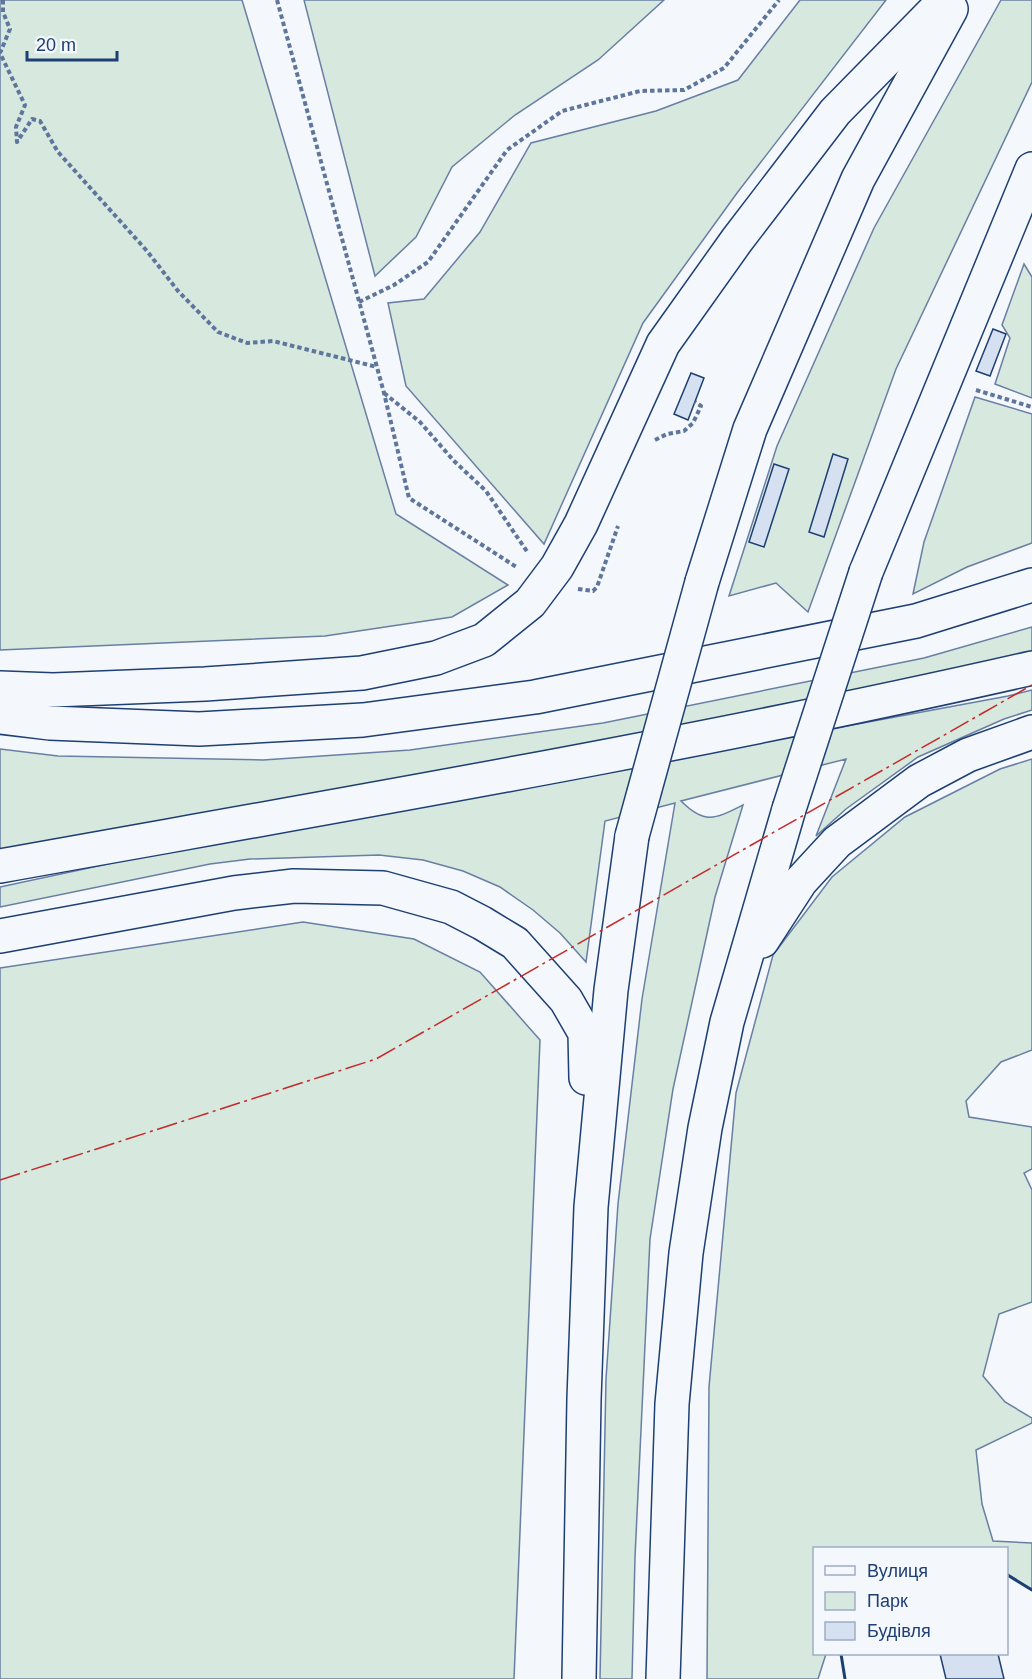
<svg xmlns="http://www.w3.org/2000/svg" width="1032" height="1679" font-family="Arial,sans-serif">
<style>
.green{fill:#d7e8df;stroke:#687fa3;stroke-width:1.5}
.building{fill:#d5e0f0;stroke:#1d3f73;stroke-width:1.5}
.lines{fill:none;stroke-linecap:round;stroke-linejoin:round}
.minor-casing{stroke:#1d3f73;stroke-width:36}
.major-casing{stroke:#1d3f73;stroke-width:36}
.path{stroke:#5e769c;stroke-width:4;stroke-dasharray:4.5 3;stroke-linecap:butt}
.minor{stroke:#f4f7fb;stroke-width:33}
.major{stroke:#f4f7fb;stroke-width:33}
.major-bridge-casing{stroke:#1d3f73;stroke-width:36;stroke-linecap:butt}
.major-bridge{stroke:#f4f7fb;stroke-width:33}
.wall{stroke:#1d3f73;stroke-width:3}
.power{stroke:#c62828;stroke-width:1.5;stroke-dasharray:21 4.5 3 4.5;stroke-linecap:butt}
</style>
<rect width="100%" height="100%" fill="#f4f7fb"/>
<g class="green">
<polygon points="0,0 242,0 396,514 508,585 452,617 325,636 0,650"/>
<polygon points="304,0 664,0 598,60 515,115 452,167 416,237 375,276"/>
<polygon points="800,0 886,0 737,193 643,323 544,544 406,386 388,303 424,299 480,232 531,143 656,111 738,80"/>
<polygon points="1001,0 1032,0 1032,82 896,369 808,612 776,583 729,596 777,446 874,228"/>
<polygon points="1024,264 1032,277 1032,398 995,384 1010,338 1002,325"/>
<polygon points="975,397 1032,414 1032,543 967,567 913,594 924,542"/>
<polygon points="1032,627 1032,656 807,711 0,855 0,749 58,756 263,760 410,750 603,723 924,658"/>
<path d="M1032 690V710L1004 719 918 757 846 809 816 836 846 759 681 801C705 825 715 819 743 805L715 897 673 1089 650 1239 635 1557 632 1679H600L606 1379 618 1204 642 999 675 803 605 821 586 962 560 933 533 910 500 887 463 871 423 860 379 855 250 859 210 864 0 907V887L126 860 1008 696Z"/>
<polygon points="1032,759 1032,1050 1001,1062 966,1101 969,1117 1032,1127 1032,1169 1024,1173 1032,1190 1032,1302 999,1314 983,1376 1005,1402 1032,1418 1032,1423 976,1450 982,1504 993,1541 1032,1543 1032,1590 1007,1574 1006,1548 814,1548 814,1654 826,1654 818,1679 707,1679 709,1387 736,1093 773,955 832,877 905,817 1000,769"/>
<polygon points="303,922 414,939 480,972 540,1040 514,1679 0,1679 0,968"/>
</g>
<g class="building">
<polygon points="993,329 1006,334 990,376 976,371"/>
<polygon points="691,373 704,378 688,420 674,414"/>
<polygon points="833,454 848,459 824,537 809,532"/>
<polygon points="774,464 789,469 764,547 749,542"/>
<polygon points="940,1654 998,1654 1004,1679 946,1679"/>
</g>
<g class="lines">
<defs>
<g id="minor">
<polyline points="0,717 50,723 199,729 363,720 535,697 916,621 1032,585"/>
<path d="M0 866C345 804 690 746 1032 668"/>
</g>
<g id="major">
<polyline points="866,572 1032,169"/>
<polyline points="702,582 750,429 858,179 951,9"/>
<polyline points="0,688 53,690 205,684 362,673 436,658 484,640 530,603 557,567 581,524 663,344 737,240 835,112 945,0"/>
<polyline points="0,936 234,893 294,886 383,888 451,907 482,923 515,943 566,1000 585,1033 586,1078"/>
<polyline points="762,941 801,881 837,842 919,781 968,755 1032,732"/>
<polyline points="579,1679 584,1399 591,1207 611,990 632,836"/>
<polyline points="663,1679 672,1404 686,1253 705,1128 727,1022 789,809"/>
</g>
</defs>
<use href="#minor" class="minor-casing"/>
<use href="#major" class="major-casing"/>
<g class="path">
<polyline points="3,0 3,12 10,29 0,53 25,105 16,127 17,142 32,119 40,121 58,152 147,251 178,291 218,332 247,343 273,341 377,367"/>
<polyline points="277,0 384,393 409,498 518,568"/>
<polyline points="359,302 394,285 428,262 507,150 562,111 640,91 684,90 724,68 779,0"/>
<polyline points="976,390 1032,407"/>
<polyline points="384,393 420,422 454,461 486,491 528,553"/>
<polyline points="655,440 667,434 684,431 693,423 701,406 695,402"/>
<polyline points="578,589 593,591 597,587 618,526"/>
</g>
<use href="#minor" class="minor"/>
<use href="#major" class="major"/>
<defs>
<g id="major-bridge">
<polyline points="789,809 866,572"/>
<polyline points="632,836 702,582"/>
</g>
</defs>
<use href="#major-bridge" class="major-bridge-casing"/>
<use href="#major-bridge" class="major-bridge"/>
<g class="wall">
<polyline points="1006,1574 1032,1590"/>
<polyline points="841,1654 845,1679"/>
</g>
<polyline class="power" points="0,1180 376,1059 1032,685"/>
</g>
<rect x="813" y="1547" width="195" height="108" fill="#f4f7fb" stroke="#9eadc5" stroke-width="1.5"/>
<rect x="825" y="1566" width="30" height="9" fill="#f4f7fb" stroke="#9eadc5" stroke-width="1.5"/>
<text x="867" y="1577" font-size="18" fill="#1d3f73">Вулиця</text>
<rect x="825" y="1592" width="30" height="18" fill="#d7e8df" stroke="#9eadc5" stroke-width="1.5"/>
<text x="867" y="1607" font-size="18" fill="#1d3f73">Парк</text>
<rect x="825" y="1622" width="30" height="18" fill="#d5e0f0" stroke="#9eadc5" stroke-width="1.5"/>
<text x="867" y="1637" font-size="18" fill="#1d3f73">Будівля</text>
<path d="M27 51v9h90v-9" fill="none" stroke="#1d3f73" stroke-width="3"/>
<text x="36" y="51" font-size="18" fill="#1d3f73" stroke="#f4f7fb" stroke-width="4.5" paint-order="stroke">20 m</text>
</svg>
